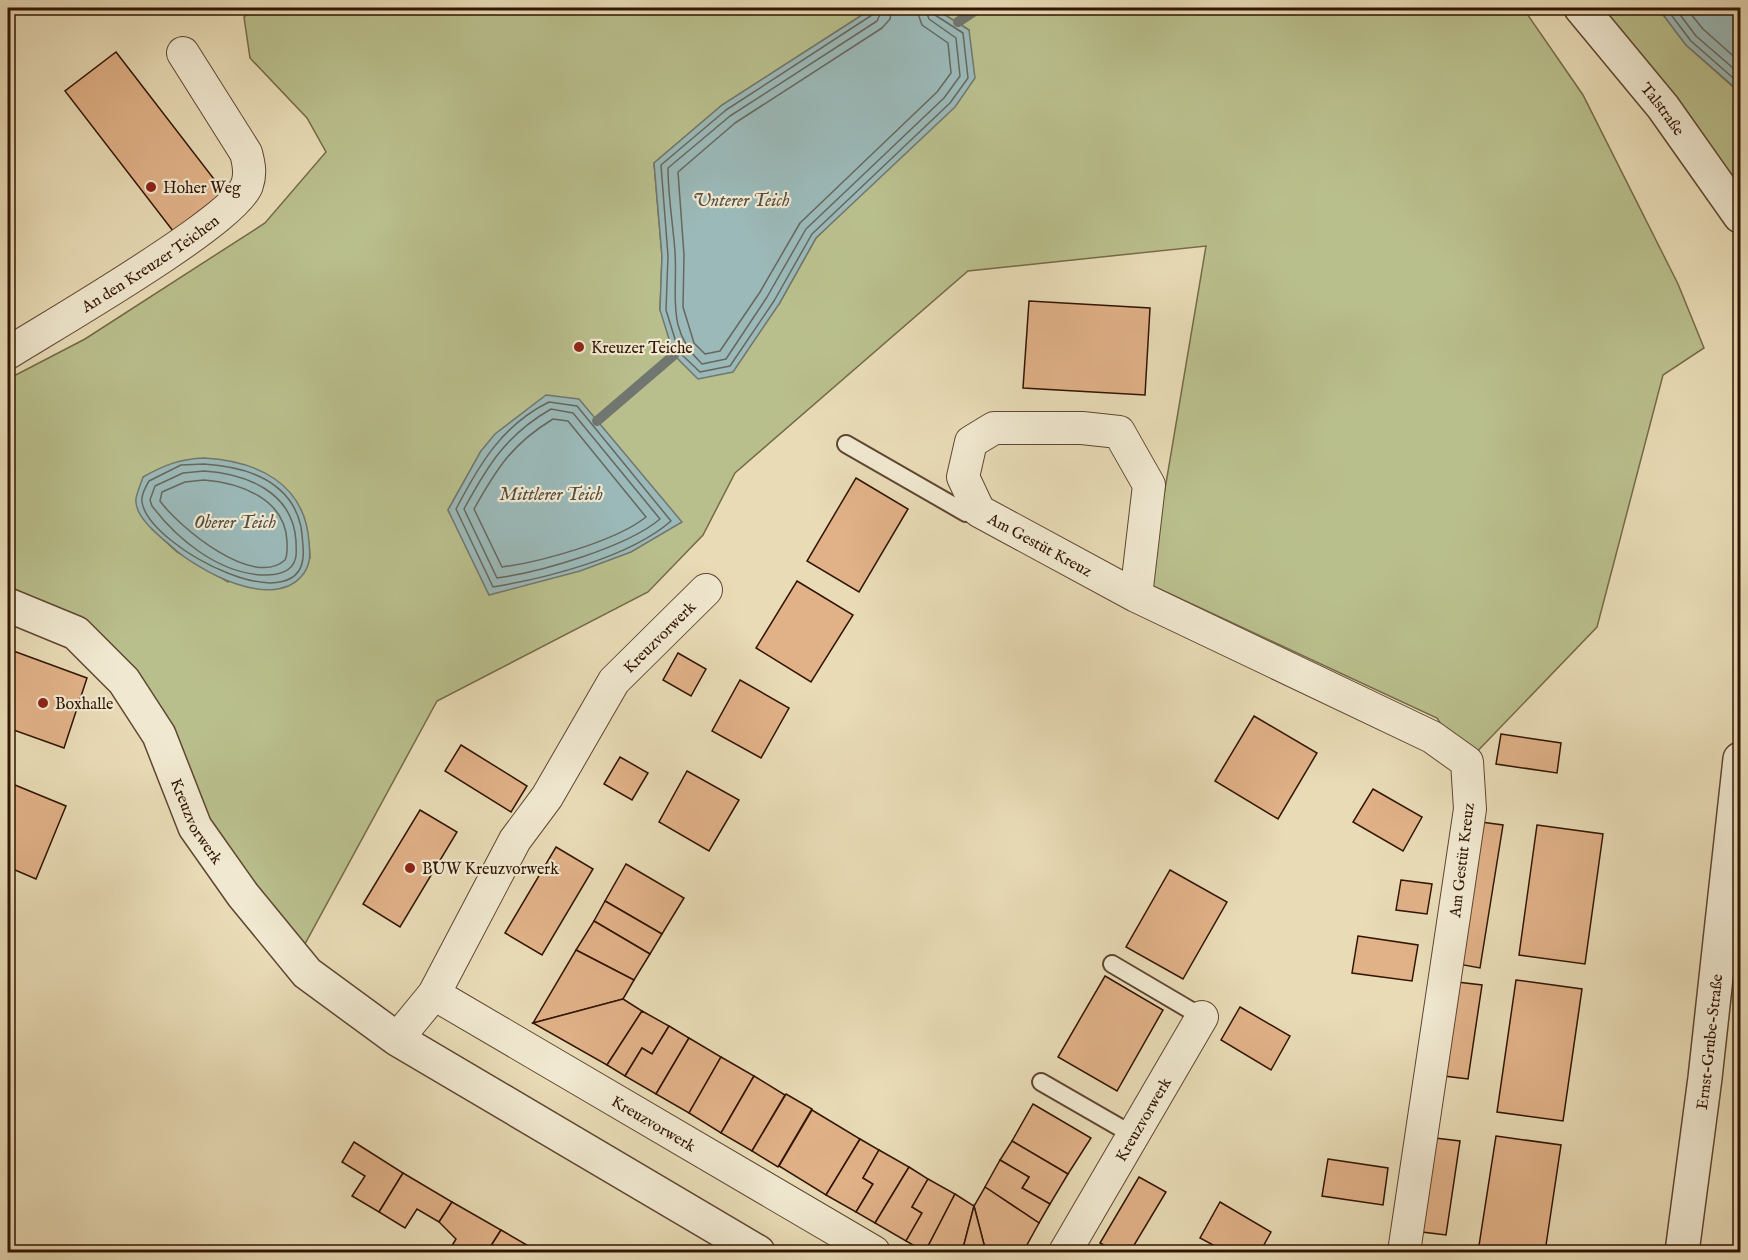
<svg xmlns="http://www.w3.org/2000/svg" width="1748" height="1260" font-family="'IM FELL English',serif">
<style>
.green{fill:#b9bf8c;stroke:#756a48;stroke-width:1.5;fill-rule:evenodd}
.water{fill:#9bb9b8;stroke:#717770;stroke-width:1.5}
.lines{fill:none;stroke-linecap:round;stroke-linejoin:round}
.shore{stroke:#66675e;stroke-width:1.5}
.stream{stroke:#717770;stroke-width:10}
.building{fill:#e1b188;stroke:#311503;stroke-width:1.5}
.service-casing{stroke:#5f4630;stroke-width:20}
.minor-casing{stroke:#5f4630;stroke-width:34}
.tertiary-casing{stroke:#5f4630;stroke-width:36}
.service{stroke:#f0e8d0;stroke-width:16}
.minor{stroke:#f0e8d0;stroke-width:32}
.tertiary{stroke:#f0e8d0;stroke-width:33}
.poi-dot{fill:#8f2418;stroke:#f0e8d0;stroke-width:2}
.labels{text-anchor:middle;stroke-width:4.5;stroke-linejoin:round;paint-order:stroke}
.street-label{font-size:16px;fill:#311503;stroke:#f0e8d0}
.poi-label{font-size:16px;fill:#311503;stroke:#f0e8d0;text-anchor:start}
.water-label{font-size:18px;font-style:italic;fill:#564e42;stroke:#f0e8d0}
</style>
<rect width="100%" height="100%" fill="#e8dbb6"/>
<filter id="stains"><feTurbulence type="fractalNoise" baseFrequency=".00333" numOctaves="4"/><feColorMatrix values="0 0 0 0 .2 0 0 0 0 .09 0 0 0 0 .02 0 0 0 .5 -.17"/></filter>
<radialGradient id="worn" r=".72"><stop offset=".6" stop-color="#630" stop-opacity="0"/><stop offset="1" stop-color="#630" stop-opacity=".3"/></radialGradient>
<g class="green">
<path d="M256 8H873L722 105 654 163 662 256 660 310 779 304 816 238 847 207 969 30 934 8H1523L1583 95 1678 284 1704 348 1663 375 1597 627 1467 762 1437 718 1149 584 1206 246 968 271 735 473 703 535 648 592 437 701 300 953 212 837 139 675 8 594V379L85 339 265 223 326 152 307 118 250 58 244 17ZM481 451 465 541 448 510ZM153 530 309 543 310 558 228 582 177 552Z"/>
<polygon points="1601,8 1658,8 1686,45 1740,93 1740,198"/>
</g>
<g class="water">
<polygon points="873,8 934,8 969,30 975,78 955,107 816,238 779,304 733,372 698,379 674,355 660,310 662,256 654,163 722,105"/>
<polygon points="1658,8 1740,8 1740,92 1686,45"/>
<polygon points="546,395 579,399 682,522 631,552 580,571 489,595 448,510 481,451 495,434"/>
<path d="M204 458C257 461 305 483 309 542 310 554 311 563 304 573 275 614 196 570 170 545 158 535 134 516 136 499 137 492 141 484 143 477 164 465 180 459 204 458Z"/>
</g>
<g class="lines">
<g class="shore">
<polyline points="876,8 872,15 726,110 661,165 668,256 666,310 679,352 700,372 730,366 774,301 812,234 950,103 968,78 963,33 935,15 932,8"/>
<path d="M883 8 877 21 730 116 668 168C668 196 673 224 675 252 678 296 665 329 702 364L726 359 767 297 806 229 944 98 960 76 956 38 929 19 925 8"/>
<polyline points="892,8 890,19 882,28 735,123 678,172 684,255 683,307 694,343 705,354 720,351 760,292 800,223 937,92 951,73 948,43 922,25 916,8"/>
<polyline points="1666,8 1691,41 1740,84"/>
<polyline points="1675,8 1696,36 1740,74"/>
<polyline points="1686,8 1703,29 1740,62"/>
<path d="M549 402 577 406 671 521C630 557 547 578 493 587L456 509C479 465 502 425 549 402Z"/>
<path d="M551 409 573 413 660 519C627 547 541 572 497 578L464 509C488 465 506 435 551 409Z"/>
<path d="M553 419 568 421 646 517C616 541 541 562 502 567L474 509C497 468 512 444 553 419Z"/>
<path d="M204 464C236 466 273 474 292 504 301 519 302 530 303 547 311 630 149 549 142 502 141 496 146 486 149 481L181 465Z"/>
<path d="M204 471C247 474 293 492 296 541 296 551 298 559 291 567 283 575 271 575 261 575 217 572 177 539 152 506L150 500 155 486 183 473Z"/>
<path d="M204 480C241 483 285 499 287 541 287 548 288 554 285 560 253 589 179 527 160 501L162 492 185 482Z"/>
</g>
<g class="stream">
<polyline points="958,22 979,8"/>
<polyline points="597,421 674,355"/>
</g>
</g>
<g class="building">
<polygon points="116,52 224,192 173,231 65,91"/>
<polygon points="1029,301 1150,308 1145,395 1023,388"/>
<polygon points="856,478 908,509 859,592 807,561"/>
<polygon points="797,581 853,615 811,682 756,648"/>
<polygon points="8,649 87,678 64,748 8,728"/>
<polygon points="678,653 706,669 691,696 663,680"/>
<polygon points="740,680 789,708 761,758 712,731"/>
<polygon points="1254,716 1317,753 1278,819 1215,781"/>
<polygon points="1501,734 1561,743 1557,773 1496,764"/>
<polygon points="461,745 527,786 511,812 445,771"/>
<polygon points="620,757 648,773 632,800 604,784"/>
<polygon points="687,771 739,800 709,851 659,822"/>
<polygon points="15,785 66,806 36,879 8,867 8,803"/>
<polygon points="1373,789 1422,817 1403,851 1353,822"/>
<polygon points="420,810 457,832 400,927 363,904"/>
<polygon points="1481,822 1503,825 1480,968 1458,964"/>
<polygon points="1537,825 1603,834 1585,964 1519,955"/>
<polygon points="556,847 593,869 542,955 505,933"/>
<polygon points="626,864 684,898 662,934 605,901"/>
<polygon points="1170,870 1227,902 1183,979 1126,947"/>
<polygon points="1401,880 1432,884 1427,914 1396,910"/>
<polygon points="605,901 662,934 650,954 594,921"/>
<polygon points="594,921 650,954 634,980 576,950"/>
<polygon points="1358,936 1418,945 1412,981 1352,973"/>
<polygon points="576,950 634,980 623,999 533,1023"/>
<polygon points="1105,976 1163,1010 1117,1091 1058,1057"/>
<polygon points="1516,980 1582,989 1563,1121 1497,1112"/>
<polygon points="1457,982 1482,985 1468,1079 1444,1076"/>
<polygon points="623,999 642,1011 607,1065 533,1023"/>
<polygon points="1240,1007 1290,1036 1271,1070 1221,1040"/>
<polygon points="642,1011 669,1026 652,1054 642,1048 625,1076 607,1065"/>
<polygon points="669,1026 689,1038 656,1094 625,1076 642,1048 652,1054"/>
<polygon points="689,1038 721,1057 689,1113 656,1094"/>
<polygon points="721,1057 754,1076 721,1133 689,1113"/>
<polygon points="754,1076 785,1095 752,1151 721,1133"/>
<polygon points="786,1094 812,1109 778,1167 752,1151"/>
<polygon points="1033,1104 1091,1138 1068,1174 1012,1141"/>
<polygon points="812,1110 860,1139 826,1195 779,1166"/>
<polygon points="1496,1136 1561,1145 1545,1252 1478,1252"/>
<polygon points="1435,1138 1460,1141 1446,1235 1422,1232"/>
<polygon points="860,1139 879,1150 863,1178 873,1184 856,1212 826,1195"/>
<polygon points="1012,1141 1068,1174 1050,1204 1022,1188 1029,1177 1000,1160"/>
<polygon points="354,1142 403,1173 379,1212 352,1196 365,1176 342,1162"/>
<polygon points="879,1150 909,1167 875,1223 856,1212 873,1184 863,1178"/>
<polygon points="1328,1159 1388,1168 1383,1205 1322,1196"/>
<polygon points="1000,1160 1029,1177 1022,1188 1050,1204 1039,1223 985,1187"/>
<polygon points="909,1167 928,1179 912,1207 922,1213 906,1241 875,1223"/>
<polygon points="403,1173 452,1202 439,1222 417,1209 405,1228 379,1212"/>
<polygon points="1139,1177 1166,1192 1130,1252 1117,1252 1100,1243"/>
<polygon points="928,1179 955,1194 925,1252 906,1241 922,1213 912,1207"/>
<polygon points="985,1187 1039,1223 1023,1252 986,1252 974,1206"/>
<polygon points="955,1194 974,1206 962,1252 925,1252"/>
<polygon points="452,1202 501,1230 487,1252 448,1252 456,1239 439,1222"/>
<polygon points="1220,1202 1271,1232 1260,1252 1226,1252 1200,1238"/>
<polygon points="974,1206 986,1252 962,1252"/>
<polygon points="501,1230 539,1252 487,1252"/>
</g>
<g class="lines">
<defs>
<g id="service">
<polyline points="846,444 966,513 979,511"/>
<polyline points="1112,964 1202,1017"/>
<polyline points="1041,1082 1133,1135"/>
</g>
<g id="minor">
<path id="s1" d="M8 353C51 326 233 222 247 185 251 174 249 164 246 153L183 53"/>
<path id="s2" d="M1136 596 1149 485 1119 432 1082 428H994L971 442 963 477 979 511 1136 596 1432 737 1467 762 1470 809 1404 1252"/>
<path id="s3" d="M434 994 874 1252"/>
<path id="s4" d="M397 1039 434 994 515 840 547 797 614 681 706 590"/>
<path id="s5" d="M1065 1252 1202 1017"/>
</g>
<g id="tertiary">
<path id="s6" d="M1581 8 1663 107 1740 216"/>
<path id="s7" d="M8 605 76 633 124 681 159 735 195 827 243 895 307 973 397 1039 758 1252"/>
<path id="s8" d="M1682 1252 1705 1078 1740 759"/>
</g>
</defs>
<use href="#service" class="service-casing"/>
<use href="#minor" class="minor-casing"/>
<use href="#tertiary" class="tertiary-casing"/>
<use href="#service" class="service"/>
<use href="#minor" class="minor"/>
<use href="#tertiary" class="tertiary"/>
</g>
<g class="poi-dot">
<circle cx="151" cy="187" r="6"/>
<circle cx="579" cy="347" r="6"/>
<circle cx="43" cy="703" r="6"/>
<circle cx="410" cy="868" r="6"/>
</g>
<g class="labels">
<g class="street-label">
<text dy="6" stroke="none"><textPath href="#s6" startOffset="130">Talstraße</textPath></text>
<text dy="6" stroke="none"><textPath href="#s1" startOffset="168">An den Kreuzer Teichen</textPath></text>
<text dy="6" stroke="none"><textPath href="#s2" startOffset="468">Am Gestüt Kreuz</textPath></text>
<text dy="6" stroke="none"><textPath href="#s4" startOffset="483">Kreuzvorwerk</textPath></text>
<text dy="6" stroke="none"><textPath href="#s7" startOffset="300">Kreuzvorwerk</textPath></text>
<text transform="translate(1461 860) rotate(-83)" y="6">Am Gestüt Kreuz</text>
<text dy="6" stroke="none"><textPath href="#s8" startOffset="212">Ernst-Grube-Straße</textPath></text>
<text dy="6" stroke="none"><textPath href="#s5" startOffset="154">Kreuzvorwerk</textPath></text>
<text dy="6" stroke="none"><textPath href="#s3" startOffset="255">Kreuzvorwerk</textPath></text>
</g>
<g class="poi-label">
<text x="163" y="193">Hoher Weg</text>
<text x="591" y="353">Kreuzer Teiche</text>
<text x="55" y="709">Boxhalle</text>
<text x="422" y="874">BUW Kreuzvorwerk</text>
</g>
<g class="water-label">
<text x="741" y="206">Unterer Teich</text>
<text x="551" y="500">Mittlerer Teich</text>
<text x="235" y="528">Oberer Teich</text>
</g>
</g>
<rect width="1748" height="1260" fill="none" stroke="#e8dbb6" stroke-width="30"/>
<rect x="9" y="9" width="1730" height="1242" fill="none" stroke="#311503" stroke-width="3"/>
<rect x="15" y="15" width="1718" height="1230" fill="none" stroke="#311503" stroke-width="1.5"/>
<rect width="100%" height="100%" filter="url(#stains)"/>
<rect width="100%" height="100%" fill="url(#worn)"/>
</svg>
